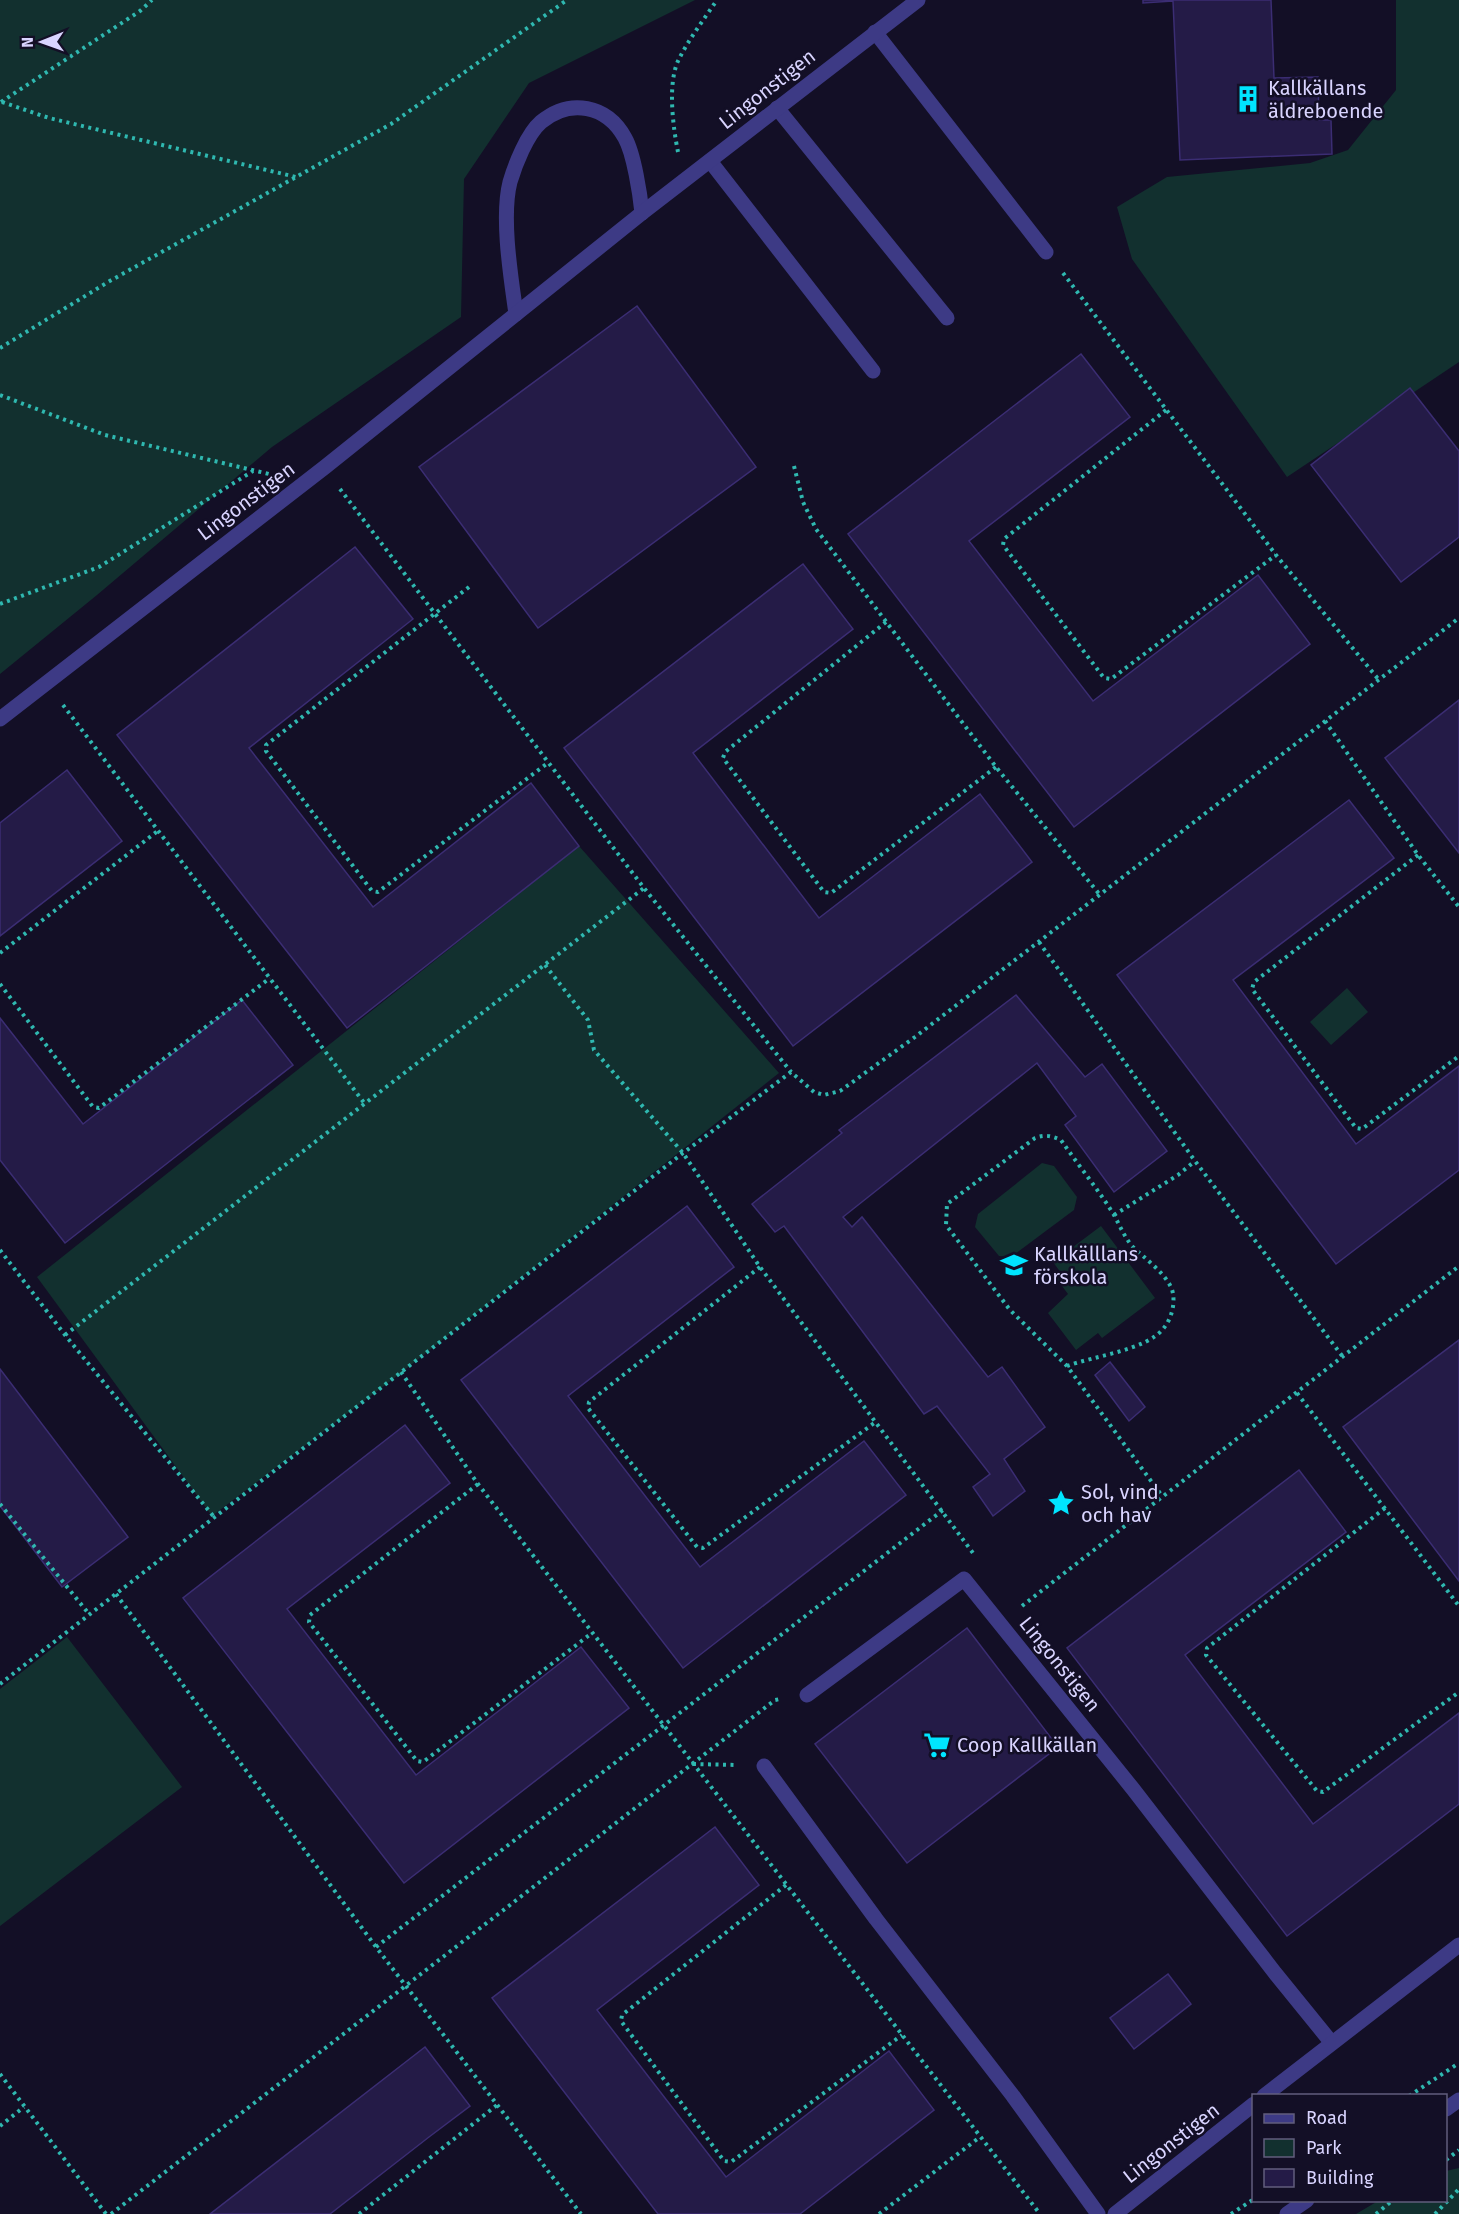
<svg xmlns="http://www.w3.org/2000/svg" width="1459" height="2214" font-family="'Fira Sans',sans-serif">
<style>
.green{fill:#12302f}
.building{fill:#241b47;stroke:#3b2d73;stroke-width:1.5}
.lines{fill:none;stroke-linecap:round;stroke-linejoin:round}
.path{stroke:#2fb8b0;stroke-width:4;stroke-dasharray:3 4.5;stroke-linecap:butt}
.minor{stroke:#3d3a85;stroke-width:15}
.labels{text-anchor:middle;stroke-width:5;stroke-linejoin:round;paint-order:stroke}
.poi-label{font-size:20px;fill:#d9d4ff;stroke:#130f26;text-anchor:start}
.street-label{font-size:20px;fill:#d9d4ff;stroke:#130f26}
</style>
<rect width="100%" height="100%" fill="#130f26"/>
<g class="green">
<polygon points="0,0 695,0 529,83 464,179 461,317 272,447 97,595 0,674"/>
<polygon points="1396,0 1459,0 1459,362 1287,477 1132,259 1117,207 1167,177 1310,163 1348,150 1396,90"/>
<polygon points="579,846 779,1073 397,1376 212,1516 37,1277"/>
<polygon points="1347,988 1368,1012 1331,1045 1310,1022"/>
<polygon points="1042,1163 1054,1166 1077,1197 1074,1210 1011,1257 999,1256 975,1227 978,1214"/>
<polygon points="1101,1226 1155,1298 1102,1338 1098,1333 1076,1350 1048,1313 1068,1294 1056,1278 1061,1273 1053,1262"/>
<polygon points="67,1637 182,1787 0,1926 0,1689"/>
<polygon points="1459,2168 1459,2214 1356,2214 1378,2201 1446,2200 1446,2171"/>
</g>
<g class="building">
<polygon points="1143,0 1271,0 1274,78 1318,77 1319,120 1331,120 1332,154 1180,160 1173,1 1143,3"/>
<polygon points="637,306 756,467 538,628 419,467"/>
<polygon points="1081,354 1130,417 969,541 1093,701 1258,575 1310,644 1074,827 848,534"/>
<polygon points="1410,388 1459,451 1459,537 1401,582 1311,465"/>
<polygon points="355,547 413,619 249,748 373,907 531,783 579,846 347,1028 117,735"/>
<polygon points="803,564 853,629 693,753 819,918 980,794 1032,862 793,1046 564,748"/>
<polygon points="1459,700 1459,853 1385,758"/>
<polygon points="67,770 122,841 0,936 0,823"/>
<polygon points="1349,800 1394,858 1233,980 1356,1144 1459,1066 1459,1170 1336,1264 1117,975"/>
<polygon points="1016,995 1085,1077 1102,1064 1167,1151 1114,1192 1065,1125 1076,1116 1037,1063 843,1217 852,1227 862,1217 988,1377 1002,1367 1045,1427 1004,1459 1025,1491 993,1516 973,1487 990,1474 937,1406 924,1414 784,1226 775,1232 752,1204 842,1133 839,1130"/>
<polygon points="242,1000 293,1065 65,1243 0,1160 0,1018 83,1124"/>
<polygon points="687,1206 734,1267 568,1396 700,1567 864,1441 906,1495 683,1668 461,1380"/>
<polygon points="1459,1340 1459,1581 1343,1427"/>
<polygon points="1110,1362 1145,1407 1129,1421 1095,1375"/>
<polygon points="0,1369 128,1537 62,1587 0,1506"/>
<polygon points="405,1425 450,1483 287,1609 416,1775 581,1647 629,1708 404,1883 183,1598"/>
<polygon points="1299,1470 1346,1532 1185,1655 1313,1824 1459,1713 1459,1804 1287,1936 1067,1648"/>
<polygon points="967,1628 1058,1747 907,1863 815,1744"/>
<polygon points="715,1827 759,1885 597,2010 726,2177 889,2051 934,2110 800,2214 658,2214 492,1998"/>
<polygon points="1168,1974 1191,2004 1134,2049 1110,2018"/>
<polygon points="425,2047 470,2106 429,2137 330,2214 210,2214"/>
</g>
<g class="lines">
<g class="path">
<polyline points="1,102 140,11 152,0"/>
<polyline points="2,102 49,118 296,177"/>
<path d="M678 152C673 127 667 82 679 59 689 39 704 19 717 0"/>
<polyline points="1063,273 1276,555 1379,680"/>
<polyline points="0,348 108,282 391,124 567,0"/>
<polyline points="0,395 105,435 269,474"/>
<polyline points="1166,410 1004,539 1003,545 1104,678 1111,679 1276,555"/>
<polyline points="794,466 803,502 816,529 996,767 1100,895"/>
<polyline points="340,489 644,888 791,1072"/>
<polyline points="469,587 266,745 266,751 372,891 378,892 549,762"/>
<polyline points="0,604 99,567 253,471"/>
<polyline points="886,622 725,752 723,758 824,892 831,893 996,767"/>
<polyline points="63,705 365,1104"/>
<polyline points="1325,721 1418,855 1459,907"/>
<polyline points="1418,855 1254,982 1252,989 1356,1128 1362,1129 1459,1056"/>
<polyline points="1039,942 1195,1161 1343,1357"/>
<polyline points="0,953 159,830"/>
<polyline points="545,965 588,1020 594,1050 683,1153 760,1267 973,1553"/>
<polyline points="0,984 93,1107 99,1108 270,978"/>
<polyline points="1114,1215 1178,1175 1195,1161"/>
<polyline points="0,1250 65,1335 214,1517"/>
<polyline points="760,1267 589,1402 588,1408 697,1547 703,1548 877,1421"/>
<polyline points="65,1335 644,888"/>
<path d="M1067 1366C1094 1356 1146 1350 1163 1329 1171 1320 1175 1305 1173 1294 1171 1277 1144 1258 1132 1246 1124 1236 1120 1226 1114 1215 1098 1189 1078 1165 1061 1140 1052 1136 1045 1134 1035 1138L947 1204 946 1225 1010 1310 1067 1366 1162 1496"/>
<polyline points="401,1372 478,1484 1040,2214"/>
<polyline points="1297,1393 1459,1606"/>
<polyline points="478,1484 310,1615 309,1622 417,1761 423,1762 592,1633"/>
<polyline points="0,1504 89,1614"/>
<polyline points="1385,1508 1207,1648 1206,1655 1317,1791 1323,1792 1459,1692"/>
<polyline points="116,1594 376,1947 581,2214"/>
<polyline points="1022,1606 1459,1266"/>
<polyline points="0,1684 683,1153 791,1072 814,1092 824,1095 840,1091 915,1037 1459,618"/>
<polyline points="693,1764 736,1765"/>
<polyline points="786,1885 622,2015 621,2021 724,2161 731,2162 902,2035"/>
<polyline points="376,1947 943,1510"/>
<polyline points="0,2074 106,2214"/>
<polyline points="1409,2096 1459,2063"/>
<polyline points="0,2126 24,2107"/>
<polyline points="1446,2160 1459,2150"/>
<polyline points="111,2214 692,1764 775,1700 780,1699"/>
<polyline points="359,2214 497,2105"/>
<polyline points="879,2214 980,2137"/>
<polyline points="1231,2214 1254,2199"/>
<polyline points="1376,2214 1393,2200"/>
<polyline points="1435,2214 1459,2189"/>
</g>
<g class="minor">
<polyline points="875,32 1046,252"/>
<polyline points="777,108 947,318"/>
<polyline points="710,161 873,371"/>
<path d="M516 314C511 278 501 217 510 182 515 165 527 134 541 122 570 98 607 105 625 138 634 154 640 194 642 213"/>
<polyline points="0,719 325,467 642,213 918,0"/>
<polyline points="807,1695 964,1579 1133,1789 1275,1973 1331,2042"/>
<polyline points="764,1766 876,1919 1013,2096 1098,2214"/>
<polyline points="1264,2096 1459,1945"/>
<polyline points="1446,2109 1459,2100"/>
<polyline points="1115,2214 1254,2104"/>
<polyline points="1287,2214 1307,2200"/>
</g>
</g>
<defs>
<symbol id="building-bare" viewBox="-9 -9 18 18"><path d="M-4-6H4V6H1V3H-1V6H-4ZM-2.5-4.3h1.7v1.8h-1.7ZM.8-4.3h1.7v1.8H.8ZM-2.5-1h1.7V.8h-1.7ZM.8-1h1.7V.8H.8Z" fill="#00e5ff" stroke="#130f26" stroke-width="2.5" paint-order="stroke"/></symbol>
<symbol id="school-bare" viewBox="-9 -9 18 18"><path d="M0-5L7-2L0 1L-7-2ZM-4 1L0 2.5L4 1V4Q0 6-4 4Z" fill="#00e5ff" stroke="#130f26" stroke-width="2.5" paint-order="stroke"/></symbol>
<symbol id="sight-bare" viewBox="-9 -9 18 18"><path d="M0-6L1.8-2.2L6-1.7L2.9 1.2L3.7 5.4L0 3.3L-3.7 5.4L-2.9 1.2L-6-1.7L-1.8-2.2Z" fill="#00e5ff" stroke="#130f26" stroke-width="2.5" paint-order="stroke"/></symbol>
<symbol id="supermarket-bare" viewBox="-9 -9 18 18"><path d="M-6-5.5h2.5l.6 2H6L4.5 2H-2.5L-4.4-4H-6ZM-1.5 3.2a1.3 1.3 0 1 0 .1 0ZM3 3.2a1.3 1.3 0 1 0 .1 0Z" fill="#00e5ff" stroke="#130f26" stroke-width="2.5" paint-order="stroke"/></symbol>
</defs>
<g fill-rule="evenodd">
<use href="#building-bare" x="1229" y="80" width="38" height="38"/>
<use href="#school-bare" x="995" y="1246" width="38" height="38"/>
<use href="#sight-bare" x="1042" y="1484" width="38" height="38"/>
<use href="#supermarket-bare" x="918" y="1726" width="38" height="38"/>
</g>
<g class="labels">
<g class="poi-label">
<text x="1268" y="95">Kallkällans<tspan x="1268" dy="23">äldreboende</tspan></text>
<text x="1034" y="1261">Kallkälllans<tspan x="1034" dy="23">förskola</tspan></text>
<text x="1081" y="1499">Sol, vind<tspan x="1081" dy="23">och hav</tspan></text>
<text x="957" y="1752">Coop Kallkällan</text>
</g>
<g class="street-label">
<text transform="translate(767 89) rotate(-38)" y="7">Lingonstigen</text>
<text transform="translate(246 501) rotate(-37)" y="7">Lingonstigen</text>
<text transform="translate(1060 1664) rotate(51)" y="7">Lingonstigen</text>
<text transform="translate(1171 2143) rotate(-38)" y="7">Lingonstigen</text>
</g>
</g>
<rect x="1252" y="2094" width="195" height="108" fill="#130f26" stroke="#625e7d" stroke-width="1.5"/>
<rect x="1264" y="2114" width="30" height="9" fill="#3d3a85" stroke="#625e7d" stroke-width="1.5"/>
<text x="1306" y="2124" font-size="18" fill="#d9d4ff">Road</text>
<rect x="1264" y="2139" width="30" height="18" fill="#12302f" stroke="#625e7d" stroke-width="1.5"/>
<text x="1306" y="2154" font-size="18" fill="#d9d4ff">Park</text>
<rect x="1264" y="2169" width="30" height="18" fill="#241b47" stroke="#625e7d" stroke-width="1.5"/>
<text x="1306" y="2184" font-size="18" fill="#d9d4ff">Building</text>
<g transform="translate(42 42) rotate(269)" stroke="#130f26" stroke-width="4.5" paint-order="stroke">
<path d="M0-4.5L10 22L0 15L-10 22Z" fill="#d9d4ff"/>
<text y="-9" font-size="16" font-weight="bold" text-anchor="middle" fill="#d9d4ff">N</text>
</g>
</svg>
